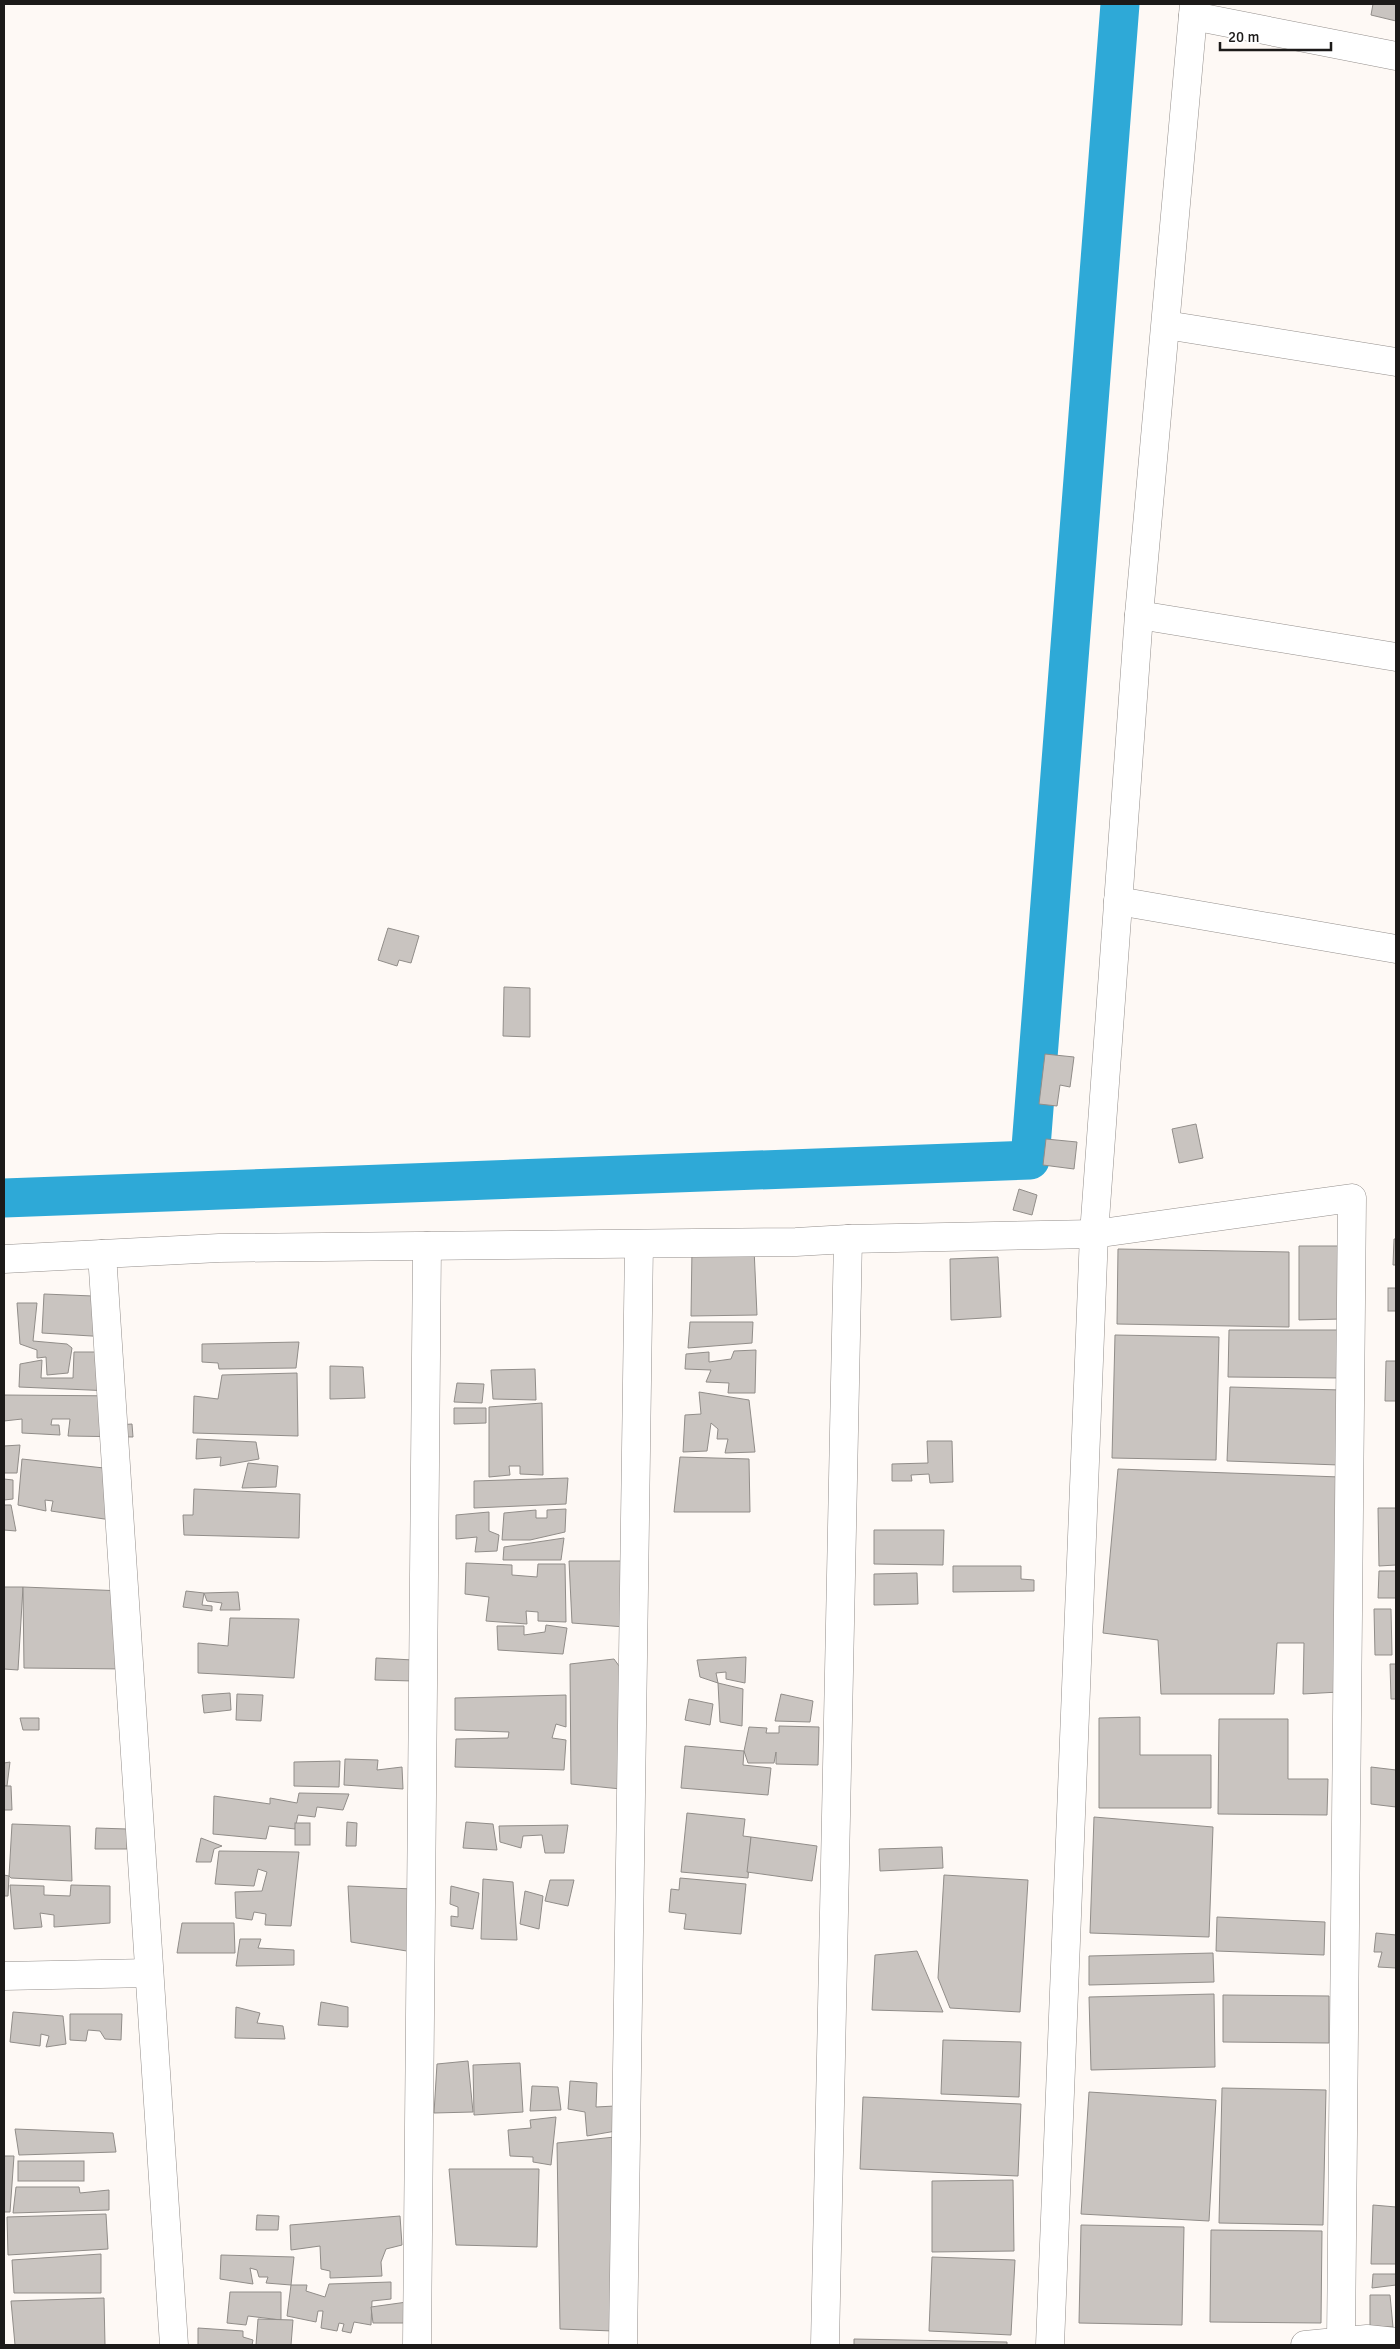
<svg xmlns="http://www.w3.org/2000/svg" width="1400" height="2349" font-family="Signika,sans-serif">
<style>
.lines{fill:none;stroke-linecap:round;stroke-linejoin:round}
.canal{stroke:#2ea9d7;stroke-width:39}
.building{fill:#c9c4c0;stroke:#918d89}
.street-casing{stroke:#948f8c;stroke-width:29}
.street{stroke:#fff;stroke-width:28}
</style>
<rect width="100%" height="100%" fill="#fef9f5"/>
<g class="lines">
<polyline class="canal" points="4,1198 1030,1160 1120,4"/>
</g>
<g class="building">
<polygon points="1373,4 1396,4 1396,21 1371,15"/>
<polygon points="388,928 419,936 411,963 399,960 397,966 378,960"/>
<polygon points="504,987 530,988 530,1037 503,1036"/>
<polygon points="1045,1054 1074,1057 1070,1087 1060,1085 1057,1106 1039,1104"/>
<polygon points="1196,1124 1203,1158 1179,1163 1172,1129"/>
<polygon points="1046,1139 1077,1142 1074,1169 1043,1165"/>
<polygon points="1019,1189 1037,1195 1032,1215 1013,1210"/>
<polygon points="1394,1239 1396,1239 1396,1265 1393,1265"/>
<polygon points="1299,1246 1340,1246 1341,1319 1299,1320"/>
<polygon points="754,1248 757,1315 691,1316 692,1249"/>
<polygon points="1118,1249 1289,1252 1289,1327 1117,1324"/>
<polygon points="998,1257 1001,1317 951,1320 950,1259"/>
<rect x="1388" y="1288" width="8" height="23"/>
<polygon points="44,1294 117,1297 108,1337 42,1333"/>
<polygon points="17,1303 37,1303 33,1341 67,1344 72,1348 68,1373 47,1375 46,1357 37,1358 37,1350 20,1344"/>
<polygon points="690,1322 753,1322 752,1343 688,1348"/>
<polygon points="1229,1330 1343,1330 1343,1378 1228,1377"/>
<polygon points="1115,1335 1219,1337 1216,1460 1112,1458"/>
<polygon points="299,1342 296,1368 219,1369 218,1363 202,1362 202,1344"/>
<polygon points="756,1350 755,1393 728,1393 729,1383 706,1382 711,1370 685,1369 686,1354 709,1352 709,1362 731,1359 734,1351"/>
<polygon points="74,1352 102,1352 112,1391 19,1387 20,1364 42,1360 41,1378 73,1378"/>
<polygon points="1386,1361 1396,1361 1396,1401 1385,1401"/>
<polygon points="330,1366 363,1367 365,1398 330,1399"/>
<polygon points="535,1369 536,1400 493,1399 491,1370"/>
<polygon points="297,1373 298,1436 193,1433 194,1396 218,1399 222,1375"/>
<polygon points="457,1383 484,1384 482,1403 454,1402"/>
<polygon points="1230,1387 1341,1390 1339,1465 1227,1461"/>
<polygon points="699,1392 749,1400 755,1452 725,1453 728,1439 717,1439 718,1429 711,1423 707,1451 683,1452 685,1415 701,1414"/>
<polygon points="4,1395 124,1396 117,1425 132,1424 133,1437 68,1436 70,1419 52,1419 51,1425 59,1425 60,1435 22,1433 22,1419 4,1421"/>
<polygon points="542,1403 543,1475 520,1474 520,1466 509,1466 510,1475 489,1477 489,1407"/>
<polygon points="454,1408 486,1408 486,1423 454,1424"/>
<polygon points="197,1439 256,1442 259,1459 220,1466 221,1457 196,1459"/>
<polygon points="927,1441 952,1441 953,1482 930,1483 929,1474 911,1475 912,1481 892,1481 892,1464 928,1463"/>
<polygon points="20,1445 17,1473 4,1473 4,1446"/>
<polygon points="680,1457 749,1459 750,1512 674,1512"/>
<polygon points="22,1459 104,1468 111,1520 51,1511 53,1501 45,1500 46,1511 18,1505"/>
<polygon points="248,1463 278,1466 276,1487 242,1488"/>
<polygon points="1118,1469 1340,1477 1339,1692 1303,1694 1304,1643 1277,1643 1274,1694 1161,1694 1158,1640 1103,1633"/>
<polygon points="568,1478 566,1504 474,1508 474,1481"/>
<polygon points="4,1479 13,1480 13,1499 4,1500"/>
<polygon points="194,1489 300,1494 299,1538 184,1535 183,1515 193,1515"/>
<polygon points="4,1505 11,1505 16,1531 4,1530"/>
<polygon points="1378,1508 1396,1508 1396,1565 1379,1566"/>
<polygon points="566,1509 565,1532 530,1540 502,1540 504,1513 536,1510 536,1518 547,1518 547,1510"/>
<polygon points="489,1512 489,1531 499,1535 497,1551 475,1552 477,1537 456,1539 456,1515"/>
<polygon points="874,1530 944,1530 943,1565 874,1564"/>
<polygon points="564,1538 561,1560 503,1560 504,1547"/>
<polygon points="569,1561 625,1561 625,1627 572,1623"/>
<polygon points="466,1563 512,1565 512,1575 537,1577 538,1564 565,1564 566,1622 538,1621 538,1612 526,1611 527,1624 486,1621 489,1597 465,1594"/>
<polygon points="953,1566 1021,1566 1021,1579 1034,1580 1034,1591 953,1592"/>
<polygon points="1379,1571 1396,1571 1396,1598 1378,1598"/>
<polygon points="917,1573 918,1604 874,1605 874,1574"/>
<polygon points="4,1587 23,1587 18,1670 4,1669"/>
<polygon points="23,1587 124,1591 128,1669 24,1668"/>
<polygon points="186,1591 204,1593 202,1605 212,1606 212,1611 183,1607"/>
<polygon points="238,1592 240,1610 220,1610 222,1603 207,1601 204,1593"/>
<polygon points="1374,1609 1391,1609 1392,1655 1375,1655"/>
<polygon points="230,1618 299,1619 294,1678 198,1673 198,1643 228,1646"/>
<polygon points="546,1625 567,1628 563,1654 498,1650 497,1626 524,1626 524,1635 545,1632"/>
<polygon points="746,1657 745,1683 726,1679 726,1672 716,1673 718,1683 700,1677 697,1660"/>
<polygon points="376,1658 413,1660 413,1681 375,1680"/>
<polygon points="614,1659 627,1677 631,1790 571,1784 570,1664"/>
<polygon points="1390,1664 1396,1664 1396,1699 1391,1699"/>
<polygon points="718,1683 743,1689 742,1726 720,1722"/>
<polygon points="230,1693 231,1710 204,1713 202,1695"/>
<polygon points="237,1694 263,1695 261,1721 236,1720"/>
<polygon points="781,1694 813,1701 810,1722 775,1721"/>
<polygon points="566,1695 566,1727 556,1724 552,1738 566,1740 564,1770 455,1767 456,1739 508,1738 509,1732 455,1730 455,1698"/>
<polygon points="689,1699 713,1704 710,1725 685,1720"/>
<polygon points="1140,1717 1140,1755 1211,1755 1211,1808 1099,1808 1099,1718"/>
<polygon points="20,1718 39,1718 39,1730 23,1730"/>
<polygon points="1219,1719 1288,1719 1288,1779 1328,1779 1327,1815 1218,1814"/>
<polygon points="779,1726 819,1727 818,1765 776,1764 776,1752 774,1763 748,1763 744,1751 749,1727 767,1728 766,1733 779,1733"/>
<polygon points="685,1746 744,1751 743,1765 771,1768 768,1795 681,1788"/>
<polygon points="345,1759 378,1760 377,1770 402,1767 403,1789 344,1785"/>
<polygon points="340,1761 339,1787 294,1786 294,1762"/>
<polygon points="10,1762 7,1786 4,1786 4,1763"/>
<polygon points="1371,1767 1396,1770 1396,1807 1371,1804"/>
<polygon points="4,1786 11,1786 12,1810 4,1810"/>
<polygon points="299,1793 349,1794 343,1810 317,1807 315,1817 298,1815 295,1829 269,1826 266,1839 213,1834 214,1796 270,1804 270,1798 297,1803"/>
<polygon points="687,1813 745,1819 743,1836 751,1837 748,1878 681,1872"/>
<polygon points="1094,1817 1213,1827 1209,1937 1090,1933"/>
<polygon points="347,1822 357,1823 356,1846 346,1846"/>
<polygon points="466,1822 493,1824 497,1850 463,1848"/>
<rect x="295" y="1823" width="15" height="22"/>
<polygon points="12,1824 70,1826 72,1881 11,1878 9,1876"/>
<polygon points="568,1825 564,1853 545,1853 542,1835 523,1836 521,1848 500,1842 499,1826"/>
<polygon points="96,1828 127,1829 127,1849 95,1849"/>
<polygon points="751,1837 817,1846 812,1881 747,1872"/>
<polygon points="201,1838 222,1846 214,1849 211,1862 196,1862"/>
<polygon points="942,1847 943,1868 880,1871 879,1849"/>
<polygon points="219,1851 299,1852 291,1926 265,1925 266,1914 254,1912 252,1920 236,1918 235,1892 262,1891 267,1872 258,1869 254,1886 215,1884"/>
<polygon points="4,1875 9,1876 8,1896 4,1896"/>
<polygon points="944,1875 1028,1880 1020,2012 950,2008 938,1978"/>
<polygon points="680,1878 746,1884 741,1934 684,1929 686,1914 669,1912 671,1889 679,1890"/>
<polygon points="483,1879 513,1882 517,1940 481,1939"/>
<polygon points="550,1880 574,1880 568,1906 545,1901"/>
<polygon points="10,1885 44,1886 44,1895 70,1896 71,1885 110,1886 110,1923 54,1927 54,1915 40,1913 42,1927 14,1929"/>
<polygon points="348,1886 412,1889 413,1952 351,1942"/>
<polygon points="451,1886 479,1893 473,1929 451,1926 451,1916 458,1917 458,1907 450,1904"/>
<polygon points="525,1891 543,1896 539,1929 520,1924"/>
<polygon points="1217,1917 1325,1922 1324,1955 1216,1951"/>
<polygon points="182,1923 234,1923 235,1953 177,1953"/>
<polygon points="1376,1933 1396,1935 1396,1968 1378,1967 1382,1952 1374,1952"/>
<polygon points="240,1939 261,1939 258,1948 294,1950 294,1965 236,1966"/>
<polygon points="917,1951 943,2012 872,2010 875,1955"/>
<polygon points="1213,1953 1214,1982 1089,1985 1089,1956"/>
<polygon points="1214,1994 1215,2067 1091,2070 1089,1997"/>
<polygon points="1223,1995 1329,1996 1329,2043 1223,2042"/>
<polygon points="321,2002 348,2007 348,2027 318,2025"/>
<polygon points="236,2007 260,2013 257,2023 283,2026 285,2039 235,2038"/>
<polygon points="13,2012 63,2016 66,2044 46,2047 49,2036 41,2034 40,2046 10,2042"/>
<polygon points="70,2014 122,2014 121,2040 105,2039 100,2031 88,2030 86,2041 70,2040"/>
<polygon points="943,2040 1021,2042 1019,2097 941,2094"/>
<polygon points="468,2061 473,2112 434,2113 437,2064"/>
<polygon points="520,2063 523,2112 474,2115 473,2065"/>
<polygon points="570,2081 597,2083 596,2107 615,2106 616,2131 587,2136 585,2112 568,2109"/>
<polygon points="532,2086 558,2087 561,2110 530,2111"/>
<polygon points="1222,2088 1326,2090 1323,2225 1219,2223"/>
<polygon points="1089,2092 1216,2100 1209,2221 1081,2214"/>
<polygon points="863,2097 1021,2104 1018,2176 860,2169"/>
<polygon points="556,2117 551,2165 533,2162 533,2157 510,2156 508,2130 531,2128 530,2120"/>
<polygon points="15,2129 113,2133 116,2152 19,2155"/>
<polygon points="615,2137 613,2331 560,2329 557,2143"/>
<polygon points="4,2156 14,2156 10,2212 4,2212"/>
<rect x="18" y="2161" width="66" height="20"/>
<polygon points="449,2169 539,2169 537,2247 456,2245"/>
<polygon points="1013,2180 1014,2251 932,2252 932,2181"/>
<polygon points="16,2187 79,2187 80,2193 109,2190 109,2210 13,2213"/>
<polygon points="1373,2205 1396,2207 1396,2264 1371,2264"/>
<polygon points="106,2214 108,2249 8,2255 7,2217"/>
<polygon points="257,2215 279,2216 278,2230 256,2230"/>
<polygon points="400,2216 402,2245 386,2249 381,2262 382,2276 330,2278 330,2271 321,2269 320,2246 291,2250 290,2225"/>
<polygon points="1081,2225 1184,2227 1182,2325 1079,2323"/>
<polygon points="1211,2230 1322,2231 1321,2323 1210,2322"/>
<polygon points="101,2254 101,2293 14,2293 12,2260"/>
<polygon points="221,2255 294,2257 291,2285 266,2283 268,2277 259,2277 257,2270 250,2268 253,2284 220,2279"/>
<polygon points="932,2257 1015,2260 1011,2335 929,2331"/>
<polygon points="1373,2274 1396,2274 1396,2285 1372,2288"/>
<polygon points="391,2282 391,2299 372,2301 371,2325 354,2322 351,2333 342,2331 344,2324 339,2323 337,2331 321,2328 323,2311 318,2311 316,2322 287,2316 291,2285 307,2285 306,2291 325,2297 329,2284"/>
<polygon points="230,2292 281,2292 281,2320 248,2316 246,2325 227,2323"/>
<polygon points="1370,2295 1390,2295 1393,2327 1370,2326"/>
<polygon points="104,2298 105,2345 15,2345 11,2301"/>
<polygon points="407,2302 407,2323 373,2323 371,2307"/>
<polygon points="258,2319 293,2320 291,2345 256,2345"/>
<polygon points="198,2328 243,2331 243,2337 253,2340 252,2345 198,2345"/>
<polygon points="854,2339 1007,2342 1007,2345 854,2345"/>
</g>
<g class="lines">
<defs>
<g id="street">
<polyline points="1193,16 1396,56"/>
<polyline points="1166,325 1396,362"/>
<polyline points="1139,615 1396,657"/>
<polyline points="1118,901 1396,949"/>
<polyline points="102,1254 174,2345"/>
<polyline points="4,1259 219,1248 796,1242 848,1239 1094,1234 1352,1198 1341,2342"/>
<polyline points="4,1976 149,1973"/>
<polyline points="417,2345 427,1246"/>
<polyline points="623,2345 639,1244"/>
<polyline points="825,2345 848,1239"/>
<polyline points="1050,2345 1094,1234 1139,615 1194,4"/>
<polyline points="1305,2345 1367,2339 1396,2342"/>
</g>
</defs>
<use href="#street" class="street-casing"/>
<use href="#street" class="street"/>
</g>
<rect width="1400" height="2349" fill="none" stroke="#1c1a19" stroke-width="10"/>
<path d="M1220 42v8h111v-8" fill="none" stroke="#1c1a19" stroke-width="2.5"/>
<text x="1228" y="42" font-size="15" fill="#1c1a19" stroke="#ffffff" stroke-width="4" paint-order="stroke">20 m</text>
</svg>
